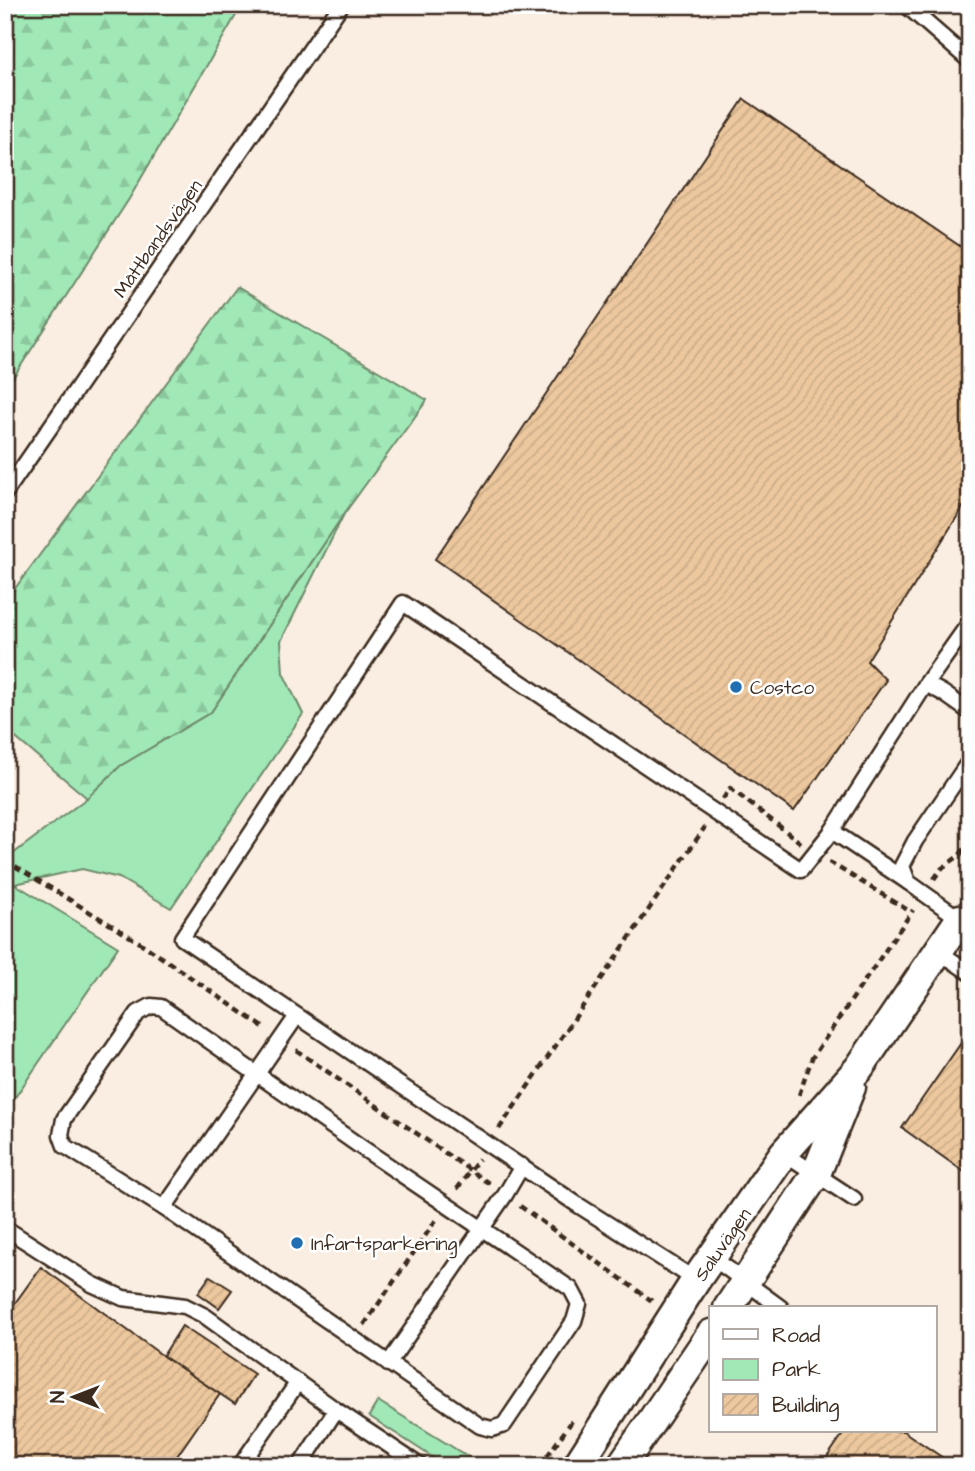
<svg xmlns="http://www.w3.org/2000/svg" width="975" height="1471" font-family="'Architects Daughter',sans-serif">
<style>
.green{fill:#a0e8b6;stroke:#6e896a;stroke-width:2}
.forest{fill:url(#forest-firs);stroke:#6e896a;stroke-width:2}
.building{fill:url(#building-hatch);stroke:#3b2a1e;stroke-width:2}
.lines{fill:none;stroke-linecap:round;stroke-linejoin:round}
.service-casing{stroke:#3b2a1e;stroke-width:19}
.minor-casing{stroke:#3b2a1e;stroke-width:33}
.path{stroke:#3b2a1e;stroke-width:4.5;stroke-dasharray:7 5;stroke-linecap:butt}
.service{stroke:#fff;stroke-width:14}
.minor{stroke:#fff;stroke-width:28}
.poi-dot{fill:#1f6fb2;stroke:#fff;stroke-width:2.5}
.labels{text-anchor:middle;stroke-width:5;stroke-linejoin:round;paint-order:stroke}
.street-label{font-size:19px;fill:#3b2a1e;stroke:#fff}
.poi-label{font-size:19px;fill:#3b2a1e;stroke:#fff;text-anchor:start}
</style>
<defs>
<pattern id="forest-firs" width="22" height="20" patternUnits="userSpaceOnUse" patternTransform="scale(1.75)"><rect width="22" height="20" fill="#a0e8b6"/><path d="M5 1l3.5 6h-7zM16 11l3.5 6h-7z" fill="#8bc79c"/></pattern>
<pattern id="building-hatch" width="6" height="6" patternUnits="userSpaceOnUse" patternTransform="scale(1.75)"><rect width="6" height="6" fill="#edc89e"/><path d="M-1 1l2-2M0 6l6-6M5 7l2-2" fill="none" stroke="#ccac88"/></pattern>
</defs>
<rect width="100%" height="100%" fill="#faeee2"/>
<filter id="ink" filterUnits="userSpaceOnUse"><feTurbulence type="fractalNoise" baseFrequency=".0143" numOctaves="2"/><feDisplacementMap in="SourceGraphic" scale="14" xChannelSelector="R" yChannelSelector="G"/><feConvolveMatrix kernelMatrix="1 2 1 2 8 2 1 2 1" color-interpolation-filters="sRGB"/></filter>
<g filter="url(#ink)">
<g class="green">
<polygon points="344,514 281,641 283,673 303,714 171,908 119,878 82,869 15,884 118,947 5,1112 5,892 14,884 5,875 5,860 87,798 120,766 211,712"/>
<polygon points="378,1401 483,1466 446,1466 369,1416"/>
</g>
<g class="forest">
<polygon points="5,5 242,5 129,199 5,390"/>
<polygon points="237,287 427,400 344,514 211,712 120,766 87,798 5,729 5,602"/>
</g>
<g class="building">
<polygon points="744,99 970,253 970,496 867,661 886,680 794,811 435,559"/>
<polygon points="970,1030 970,1176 902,1128"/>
<polygon points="41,1267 163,1356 220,1394 170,1466 5,1466 5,1317"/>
<polygon points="210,1276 232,1290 219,1308 198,1293"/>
<polygon points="182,1326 254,1374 235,1404 163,1356"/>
<polygon points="845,1431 903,1431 955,1466 821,1466"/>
</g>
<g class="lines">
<defs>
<g id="service">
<polyline points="906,5 970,61"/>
<polyline points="5,493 341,5"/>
<polyline points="970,622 926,684 943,693 970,712"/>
<polyline points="970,760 915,841 902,866 908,882 960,919 970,903"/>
<polyline points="832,831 926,684"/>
<polyline points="938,951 970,973"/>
<polygon points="151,1006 161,1007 361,1147 571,1289 579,1304 574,1321 504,1425 492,1429 480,1426 164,1208 65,1146 61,1135 64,1119 138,1013"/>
<polyline points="784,1153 854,1199"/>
<polyline points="164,1208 297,1016"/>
<polyline points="5,1228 92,1284 123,1298 185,1306 205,1316 336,1410 300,1466"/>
<polyline points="713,1258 781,1308"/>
<polyline points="696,1280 578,1205 182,938 403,603 801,870 832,831 908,882"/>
<polyline points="388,1364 505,1195 522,1166"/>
<polyline points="336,1410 420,1466"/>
<polyline points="240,1466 298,1382"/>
</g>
<g id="minor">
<polyline points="728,1308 816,1174 851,1087"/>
<polyline points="577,1466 696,1280 784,1153 859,1068 960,919 970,926"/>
<polyline points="621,1466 711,1334"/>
</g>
</defs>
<use href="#service" class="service-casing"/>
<use href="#minor" class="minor-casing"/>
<g class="path">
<polyline points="723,799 730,788 801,843"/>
<polyline points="5,860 142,944 266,1029"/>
<polyline points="829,862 911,912"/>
<polyline points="934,879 941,869 960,855 970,840"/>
<polyline points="296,1050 490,1184"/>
<polyline points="799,1095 812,1058 913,910"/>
<polyline points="499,1129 705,827"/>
<polyline points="457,1189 479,1159"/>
<polyline points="520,1206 652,1301"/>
<polyline points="364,1325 436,1220"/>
<polyline points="540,1466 572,1421"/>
</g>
<use href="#service" class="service"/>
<use href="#minor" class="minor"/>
</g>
</g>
<g class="poi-dot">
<circle cx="736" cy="687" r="7"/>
<circle cx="297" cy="1243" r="7"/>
</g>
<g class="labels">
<g class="street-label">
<text transform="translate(157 238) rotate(-55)" y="7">Måttbandsvägen</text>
<text transform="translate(722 1244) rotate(-55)" y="7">Saluvägen</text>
</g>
<g class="poi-label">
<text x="750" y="694">Costco</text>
<text x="311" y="1250">Infartsparkering</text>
</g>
</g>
<rect width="975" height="1471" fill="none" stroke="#fff" stroke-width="28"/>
<rect x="14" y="14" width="947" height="1443" fill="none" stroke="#3b2a1e" stroke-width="2.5" filter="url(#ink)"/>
<rect x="709" y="1306" width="228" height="126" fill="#ffffff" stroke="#b1aaa5" stroke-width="2"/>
<rect x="723" y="1329" width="35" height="10" fill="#ffffff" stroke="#b1aaa5" stroke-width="2"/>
<text x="772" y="1342" font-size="21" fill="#3b2a1e">Road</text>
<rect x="723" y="1359" width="35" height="21" fill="#a0e8b6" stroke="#b1aaa5" stroke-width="2"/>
<text x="772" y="1376" font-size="21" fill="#3b2a1e">Park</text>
<rect x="723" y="1394" width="35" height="21" fill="url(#building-hatch)" stroke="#b1aaa5" stroke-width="2"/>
<text x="772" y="1412" font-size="21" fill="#3b2a1e">Building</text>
<g transform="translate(74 1397) rotate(270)" stroke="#ffffff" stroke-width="5" paint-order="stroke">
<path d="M0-5L12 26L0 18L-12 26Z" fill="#3b2a1e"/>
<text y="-10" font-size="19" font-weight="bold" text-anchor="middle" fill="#3b2a1e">N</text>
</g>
</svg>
